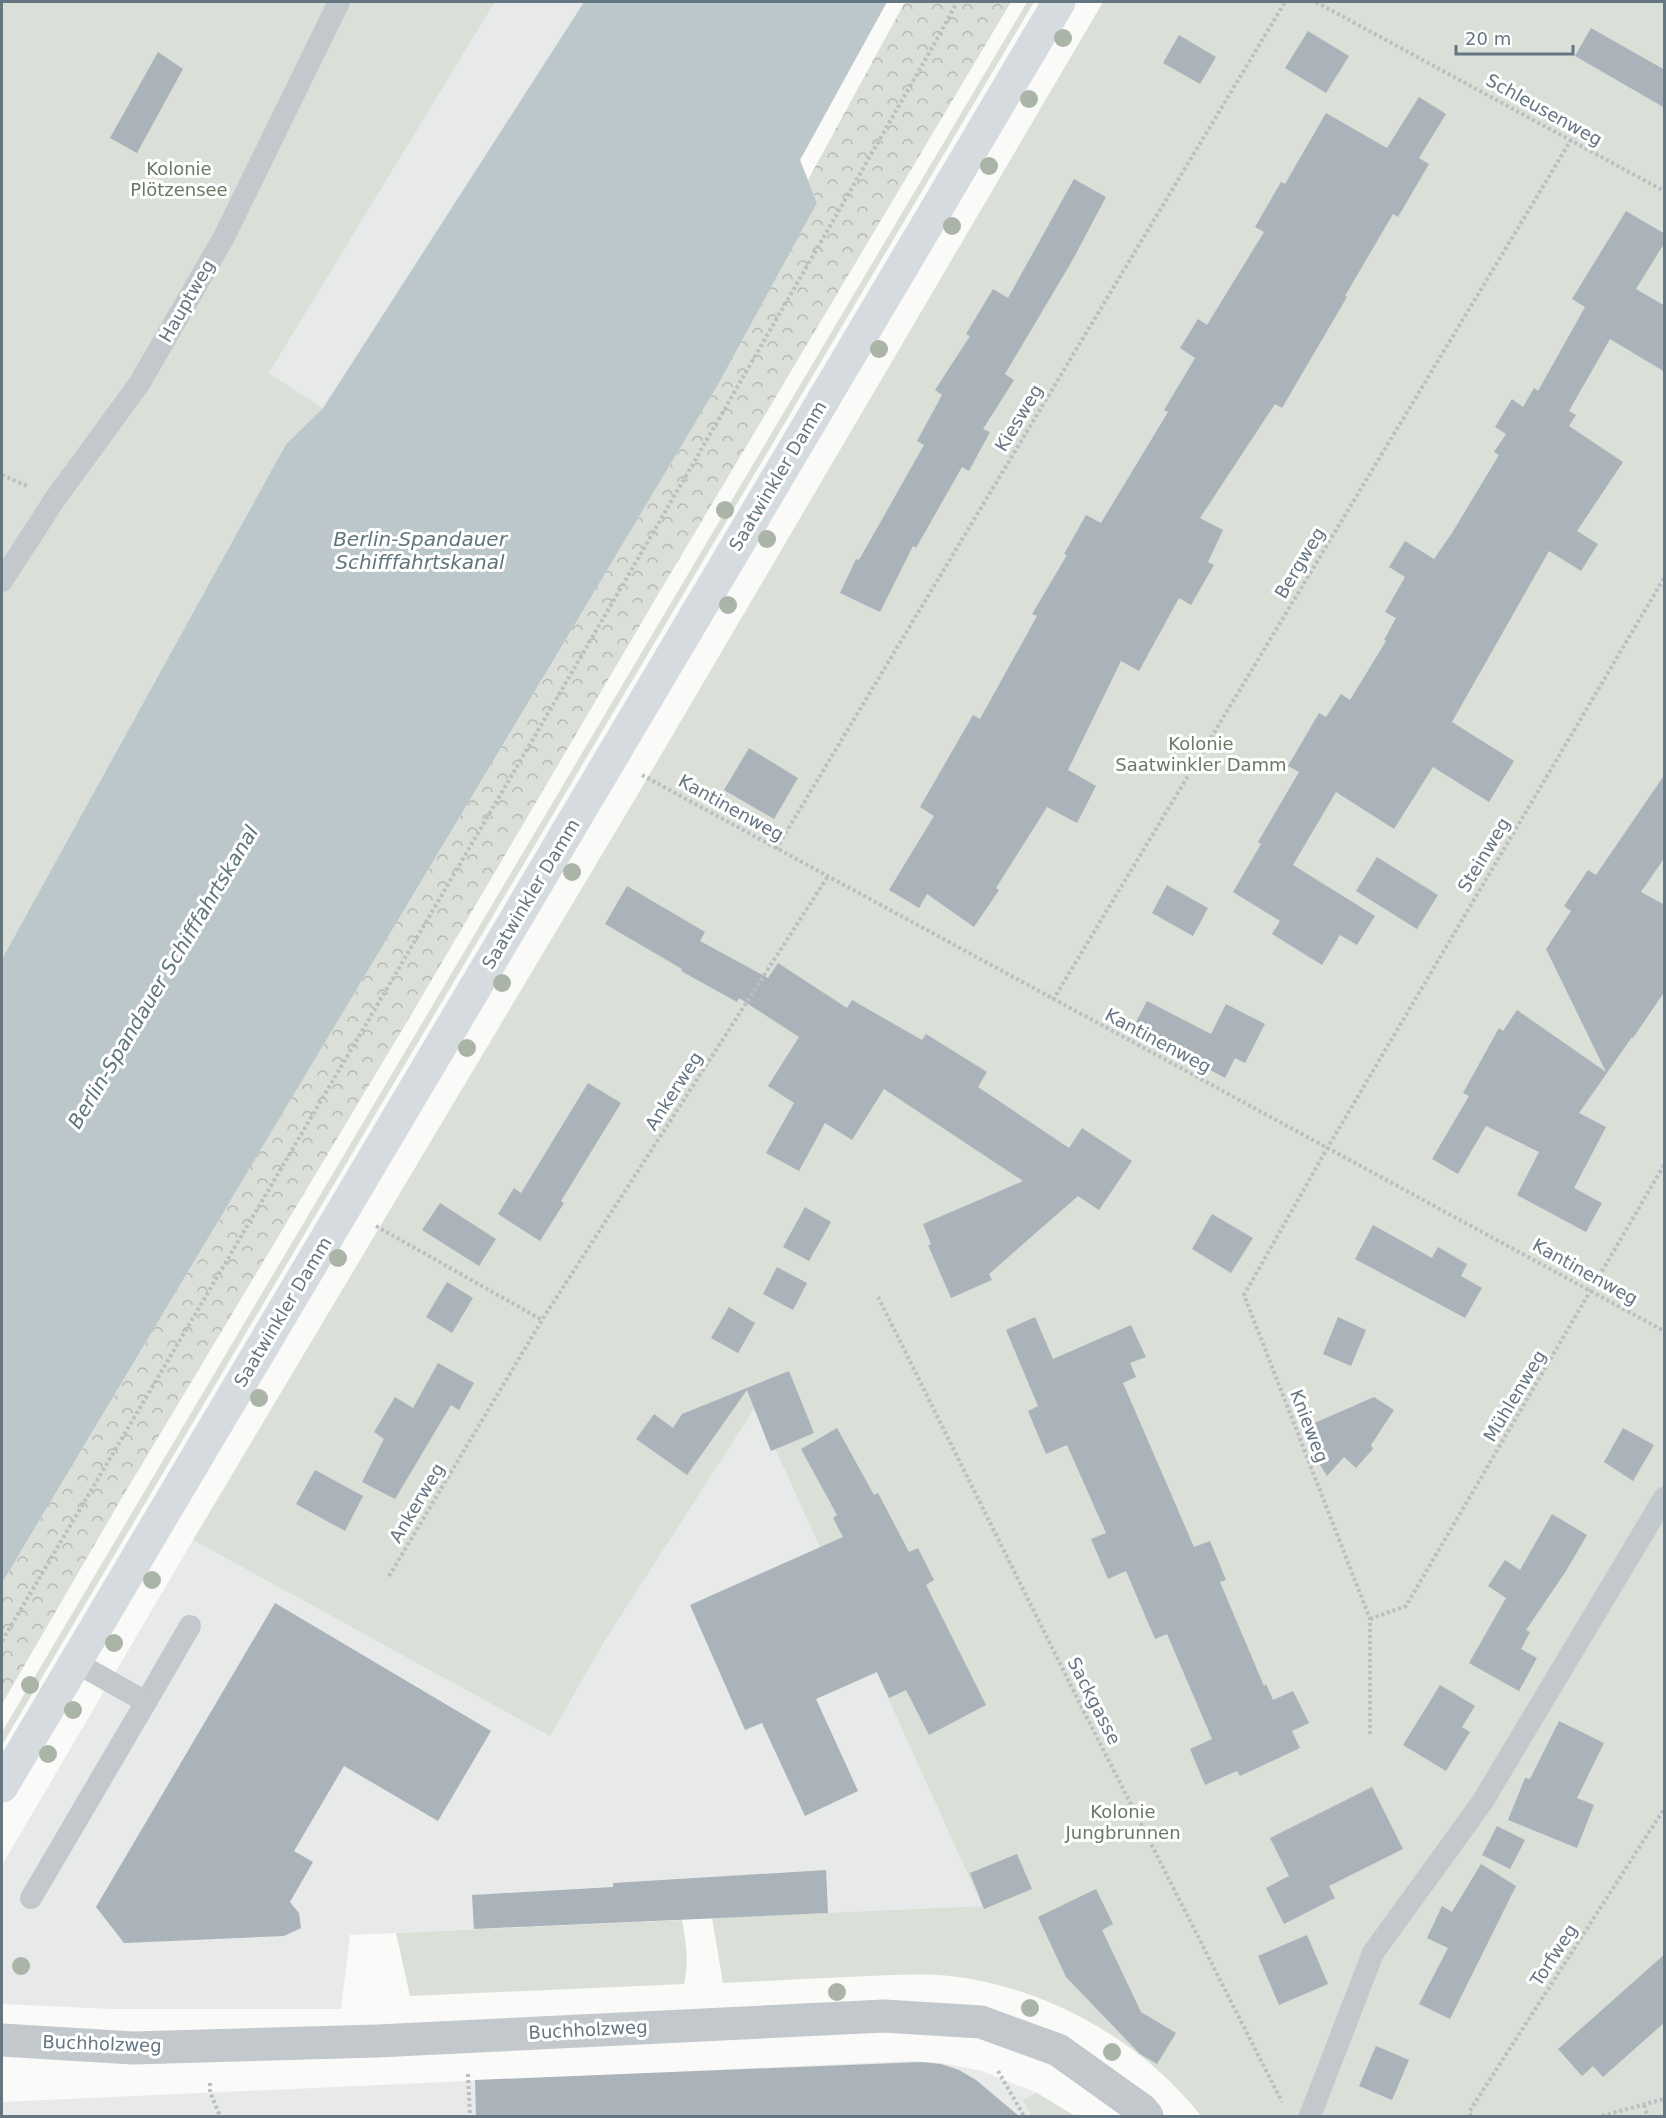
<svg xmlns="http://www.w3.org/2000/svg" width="1666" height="2118" font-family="'DejaVu Sans',sans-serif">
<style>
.built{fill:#e8e9e9}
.green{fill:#dadfd7}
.forest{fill:url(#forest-crowns)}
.water{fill:#bbc7cb}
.building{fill:#aab3b9}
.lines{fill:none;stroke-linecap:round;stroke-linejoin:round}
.path{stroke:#bbbfc2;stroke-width:4;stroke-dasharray:3 3;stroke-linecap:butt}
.lane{stroke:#c3c8cc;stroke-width:22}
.street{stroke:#c3c8cc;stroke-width:33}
.secondary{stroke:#d6dbdf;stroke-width:33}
.tree{fill:#aab4a7}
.labels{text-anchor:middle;stroke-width:6;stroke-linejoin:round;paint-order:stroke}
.street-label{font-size:18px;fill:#657683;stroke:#fff}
.park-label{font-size:18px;fill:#687a64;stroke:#fff}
.water-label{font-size:20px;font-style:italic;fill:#60757c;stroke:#fff}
</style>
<defs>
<pattern id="forest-crowns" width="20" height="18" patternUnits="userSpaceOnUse" patternTransform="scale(1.5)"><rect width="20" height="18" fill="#dadfd7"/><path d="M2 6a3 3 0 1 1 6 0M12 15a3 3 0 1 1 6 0" fill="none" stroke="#b4b9b4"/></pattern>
</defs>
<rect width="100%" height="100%" fill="#fafaf8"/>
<g class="built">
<polygon points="495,2 584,2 323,408 269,373"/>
<polygon points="754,1408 777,1453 982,1906 350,1935 341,2009 111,2009 2,2004 2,1865 193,1540 550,1735 604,1642"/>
<polygon points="912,2061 942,2063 982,2071 1037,2093 1075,2116 2,2116 2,2102"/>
</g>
<g class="green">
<polygon points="2,2 495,2 269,373 323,408 286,444 2,959"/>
<polygon points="1027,2 1034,2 2,1745 2,1732"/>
<path d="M1103 2H1664V2116H1201C1143 2041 1044 1986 950 1976 923 1973 895 1975 868 1976 819 1978 771 1981 723 1983L712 1918 982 1906 777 1453 754 1409 604 1642 550 1736 193 1540 641 789Z"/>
<path d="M682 1920C686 1941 689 1963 684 1984L410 1996 396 1933Z"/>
<polygon points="1037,2093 1075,2116 1032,2116 1023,2100"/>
</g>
<polygon class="forest" points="905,2 1011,2 666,581 414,1010 120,1501 2,1704 2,1583 719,383 817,203 808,180"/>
<polygon class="water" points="584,2 887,2 800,160 817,203 719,383 2,1583 2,959 286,444 323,408"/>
<g class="building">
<polygon points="1591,28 1665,70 1665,108 1575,56"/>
<polygon points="1308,31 1349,56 1326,93 1285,68"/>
<polygon points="1179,35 1216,57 1200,84 1163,63"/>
<polygon points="158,52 183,69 137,153 110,138"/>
<polygon points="1419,97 1446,114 1419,158 1429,164 1398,217 1393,214 1345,296 1347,297 1282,408 1275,404 1200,518 1223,530 1208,562 1214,565 1191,605 1179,598 1139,671 1121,661 1068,770 1096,786 1077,823 1047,807 996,888 999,890 974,927 927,894 919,908 889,890 934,816 920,807 973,715 980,719 1037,616 1032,614 1067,555 1064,554 1086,515 1101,523 1168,412 1164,410 1195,358 1180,348 1198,319 1207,325 1264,232 1255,227 1281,182 1285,184 1326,113 1387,148"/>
<polygon points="1074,179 1106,197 1072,261 1005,374 1014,380 983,429 990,432 969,471 962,467 916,548 913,546 880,612 840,593 856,559 859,560 924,445 917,441 942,395 935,390 970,336 966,334 993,289 1008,298"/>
<polygon points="1626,211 1665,234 1665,242 1636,289 1665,306 1665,372 1610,339 1569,411 1576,415 1569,426 1623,462 1577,531 1598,544 1581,571 1549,551 1452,722 1514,761 1489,802 1433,767 1394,829 1336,792 1293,865 1375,916 1357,945 1340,935 1322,965 1272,934 1280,921 1233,892 1261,844 1258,842 1299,772 1288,766 1319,713 1326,717 1341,694 1350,700 1386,641 1384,640 1396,618 1385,612 1405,577 1389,567 1405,541 1434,559 1452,533 1499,455 1494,452 1506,434 1495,427 1512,399 1523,407 1534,388 1538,391 1585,307 1572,299"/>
<polygon points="749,748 798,778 774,819 724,790"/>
<polygon points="1665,774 1665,857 1641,892 1665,905 1665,991 1633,1038 1632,1037 1579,1113 1606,1127 1574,1188 1602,1203 1586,1232 1517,1195 1539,1152 1486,1126 1458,1174 1432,1159 1469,1096 1463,1093 1499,1028 1503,1031 1517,1010 1606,1072 1546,949 1571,911 1564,906 1588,870 1596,875"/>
<polygon points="1377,857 1438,895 1417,929 1356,891"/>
<polygon points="1167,885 1208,908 1193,936 1152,913"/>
<polygon points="627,886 705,932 700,941 768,978 778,963 847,1008 852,1000 922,1040 926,1034 987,1072 978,1087 1069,1148 1082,1128 1132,1161 1099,1210 1078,1196 989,1274 992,1280 951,1298 928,1245 931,1244 923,1224 1023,1181 884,1089 852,1140 825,1123 799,1171 766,1153 794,1103 768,1086 799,1037 739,998 737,1002 681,971 682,969 605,924"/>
<polygon points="1147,1001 1211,1034 1226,1004 1265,1024 1245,1063 1235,1058 1225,1078 1133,1028"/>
<polygon points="588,1083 621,1103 561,1201 564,1203 540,1241 498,1214 514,1188 521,1193"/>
<polygon points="440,1203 496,1239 479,1266 422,1230"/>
<polygon points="805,1207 831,1222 809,1261 783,1247"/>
<polygon points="1212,1214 1253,1238 1231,1273 1192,1249"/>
<polygon points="1373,1225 1432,1258 1438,1247 1467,1264 1461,1276 1482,1288 1465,1318 1355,1259"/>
<polygon points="777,1267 807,1283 793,1310 763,1294"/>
<polygon points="447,1282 473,1298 452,1333 426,1317"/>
<polygon points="729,1307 755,1323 738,1353 711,1338"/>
<polygon points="1035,1317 1053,1359 1131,1325 1146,1357 1130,1363 1136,1377 1123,1383 1194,1547 1210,1541 1226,1580 1220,1582 1264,1686 1266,1684 1273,1700 1293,1691 1309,1723 1292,1731 1300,1748 1240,1776 1237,1771 1205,1785 1190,1749 1212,1739 1167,1634 1155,1639 1126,1571 1108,1579 1091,1539 1106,1533 1067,1445 1046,1454 1028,1411 1038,1406 1006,1330"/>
<polygon points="1338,1317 1366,1330 1351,1366 1323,1354"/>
<polygon points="438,1363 474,1383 459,1410 451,1405 395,1499 362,1482 384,1439 374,1432 395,1397 413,1408"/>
<polygon points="789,1371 814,1433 771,1451 747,1390 687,1475 636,1439 654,1414 673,1428 682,1414"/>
<polygon points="1374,1397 1394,1410 1371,1445 1373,1449 1356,1468 1344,1457 1327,1476 1310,1449 1303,1428"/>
<polygon points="837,1428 874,1495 878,1493 909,1552 918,1548 934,1580 926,1585 986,1705 929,1735 906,1690 889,1698 877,1672 816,1699 858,1791 805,1816 762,1723 745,1730 690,1605 843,1537 833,1518 837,1515 801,1449"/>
<polygon points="1623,1428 1654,1445 1633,1481 1604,1462"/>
<polygon points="315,1470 363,1496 345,1531 296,1504"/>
<polygon points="1552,1514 1587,1535 1566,1571 1526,1630 1530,1632 1521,1649 1537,1658 1519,1691 1469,1663 1506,1598 1488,1586 1505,1560 1520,1570"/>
<polygon points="275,1603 491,1731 438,1821 344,1766 294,1851 313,1862 290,1902 299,1913 301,1928 284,1936 124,1943 96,1907"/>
<polygon points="1440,1685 1475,1706 1462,1727 1470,1732 1446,1771 1403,1745"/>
<polygon points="1559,1721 1604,1743 1577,1798 1594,1805 1577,1848 1508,1820 1525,1778 1530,1779"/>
<polygon points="1372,1787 1403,1849 1329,1886 1335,1898 1284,1924 1266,1888 1289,1876 1270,1838"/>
<polygon points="1497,1826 1525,1840 1510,1869 1482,1855"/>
<polygon points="1017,1854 1032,1889 984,1909 970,1873"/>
<polygon points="1481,1864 1516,1886 1450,2019 1419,2004 1448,1948 1427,1938 1442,1906 1452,1912"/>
<polygon points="826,1870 828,1913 474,1929 472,1895 613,1887 613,1883"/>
<polygon points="1096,1889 1113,1924 1102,1930 1141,2012 1176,2033 1157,2064 1140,2054 1066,1977 1038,1917"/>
<polygon points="1307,1935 1328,1984 1279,2005 1258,1956"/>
<polygon points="1665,1954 1665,2022 1603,2077 1593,2066 1582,2076 1558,2049"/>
<polygon points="1376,2046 1409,2060 1392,2100 1359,2086"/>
<polygon points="922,2062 941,2064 959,2070 976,2080 1019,2116 476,2116 475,2080"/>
</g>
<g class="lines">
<g class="path">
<polyline points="1316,2 1664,191"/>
<polyline points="2,475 27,486"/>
<polyline points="642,775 1664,1331"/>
<polyline points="776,849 1285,2"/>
<polyline points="1053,1000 1571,140"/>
<polyline points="376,1226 542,1320"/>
<polyline points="878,1297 1079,1702 1282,2102"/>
<polyline points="389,1576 542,1320 828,876"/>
<polyline points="1370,1619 1406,1606 1664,1165"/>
<path d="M2 1641C317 1109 631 576 937 39L957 2"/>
<polyline points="1370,1734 1370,1619 1244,1295 1328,1147 1664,578"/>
<polyline points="998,2071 1024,2116"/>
<polyline points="468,2074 470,2116"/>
<polyline points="210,2083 210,2092 220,2116"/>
<polyline points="1644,2105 1648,2116"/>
<polyline points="1471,2116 1469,2112 1664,1809"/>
<polyline points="1602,2116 1664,2099"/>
</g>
<g class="lane">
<polyline points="2,581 55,499 139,384 223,239 339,2"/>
<polyline points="146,1702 190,1626"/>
<polyline points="31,1898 146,1702 75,1662"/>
<polyline points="1310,2116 1373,1953 1483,1801 1664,1498"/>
</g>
<polyline class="street" points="2,2040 133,2048 377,2041 884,2016 981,2022 1058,2050 1142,2110 1147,2116"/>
<polyline class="secondary" points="2,1786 1059,2"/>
</g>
<g class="tree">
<circle cx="1063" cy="38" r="9"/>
<circle cx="1029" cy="99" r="9"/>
<circle cx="989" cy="166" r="9"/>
<circle cx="952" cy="226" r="9"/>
<circle cx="879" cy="349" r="9"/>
<circle cx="725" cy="510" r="9"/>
<circle cx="767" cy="539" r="9"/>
<circle cx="728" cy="605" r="9"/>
<circle cx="572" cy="872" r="9"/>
<circle cx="502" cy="983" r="9"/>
<circle cx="467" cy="1048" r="9"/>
<circle cx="338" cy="1258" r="9"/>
<circle cx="259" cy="1398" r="9"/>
<circle cx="152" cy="1580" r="9"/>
<circle cx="114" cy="1643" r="9"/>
<circle cx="30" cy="1685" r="9"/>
<circle cx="73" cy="1710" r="9"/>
<circle cx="48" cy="1754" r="9"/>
<circle cx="21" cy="1966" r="9"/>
<circle cx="837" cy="1992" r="9"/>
<circle cx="1030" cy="2008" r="9"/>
<circle cx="1112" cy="2052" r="9"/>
</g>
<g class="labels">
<g class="street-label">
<text transform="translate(1544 110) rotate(29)" y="6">Schleusenweg</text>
<text transform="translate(187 301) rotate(-60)" y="6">Hauptweg</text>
<text transform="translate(1019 418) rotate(-59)" y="6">Kiesweg</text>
<text transform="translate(778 476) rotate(-59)" y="6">Saatwinkler Damm</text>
<text transform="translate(1300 563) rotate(-59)" y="6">Bergweg</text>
<text transform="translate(731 808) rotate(29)" y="6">Kantinenweg</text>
<text transform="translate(1484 855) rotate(-59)" y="6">Steinweg</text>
<text transform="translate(531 894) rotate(-59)" y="6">Saatwinkler Damm</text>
<text transform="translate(1158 1041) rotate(28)" y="6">Kantinenweg</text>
<text transform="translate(674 1091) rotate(-57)" y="6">Ankerweg</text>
<text transform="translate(1585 1272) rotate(29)" y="6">Kantinenweg</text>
<text transform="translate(283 1312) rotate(-59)" y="6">Saatwinkler Damm</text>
<text transform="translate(1515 1396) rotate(-59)" y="6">Mühlenweg</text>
<text transform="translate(1309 1426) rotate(69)" y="6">Knieweg</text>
<text transform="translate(417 1503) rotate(-59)" y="6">Ankerweg</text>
<text transform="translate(1094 1701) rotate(63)" y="6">Sackgasse</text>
<text transform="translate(1554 1955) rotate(-57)" y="6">Torfweg</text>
<text transform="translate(588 2030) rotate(-3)" y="6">Buchholzweg</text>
<text transform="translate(102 2044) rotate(2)" y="6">Buchholzweg</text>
</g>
<g class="park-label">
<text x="179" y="175">Kolonie<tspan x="179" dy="21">Plötzensee</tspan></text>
<text x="1201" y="750">Kolonie<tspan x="1201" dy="21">Saatwinkler Damm</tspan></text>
<text x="1123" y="1818">Kolonie<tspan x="1123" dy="21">Jungbrunnen</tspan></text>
</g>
<g class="water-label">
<text x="420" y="546">Berlin-Spandauer<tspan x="420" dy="23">Schifffahrtskanal</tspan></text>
<text transform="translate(163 977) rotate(-59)" y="7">Berlin-Spandauer Schifffahrtskanal</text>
</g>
</g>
<rect width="1666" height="2118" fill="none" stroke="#657683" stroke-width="6"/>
<path d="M1456 45v9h117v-9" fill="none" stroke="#657683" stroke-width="3"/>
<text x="1465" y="45" font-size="18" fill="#657683" stroke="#ffffff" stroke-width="4.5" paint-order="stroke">20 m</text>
</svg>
